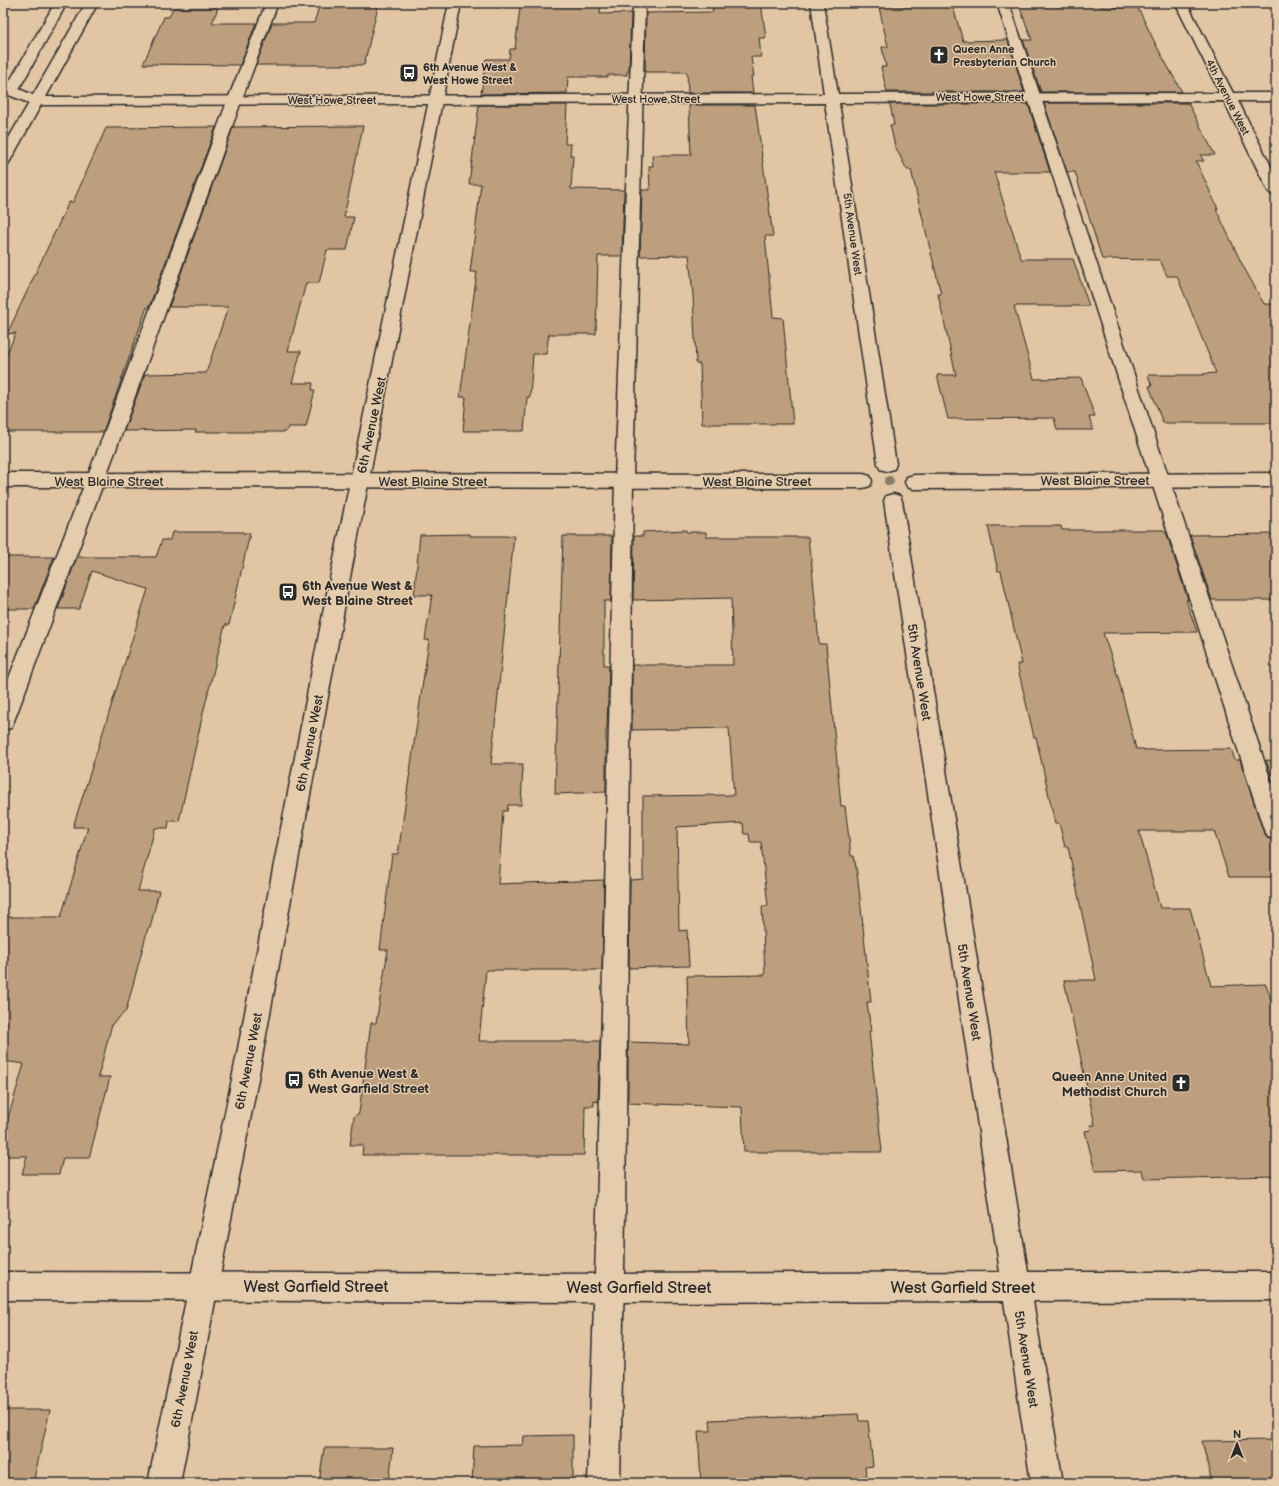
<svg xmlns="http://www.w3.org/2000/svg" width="1279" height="1486" font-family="'Balsamiq Sans',sans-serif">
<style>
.building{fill:#be9f7d;stroke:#2b2b2b}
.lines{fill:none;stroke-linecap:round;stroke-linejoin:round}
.service-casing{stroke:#2b2b2b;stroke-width:3}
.minor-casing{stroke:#2b2b2b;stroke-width:3}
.tertiary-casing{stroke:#2b2b2b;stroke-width:3}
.service{fill:#e4ccac;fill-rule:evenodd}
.minor{fill:#e4ccac;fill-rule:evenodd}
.tertiary{fill:#e4ccac;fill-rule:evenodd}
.tree{fill:#877b67}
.labels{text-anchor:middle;stroke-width:3;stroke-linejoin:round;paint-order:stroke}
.far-poi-label{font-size:11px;font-weight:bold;fill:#2b2b2b;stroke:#e4ccac;text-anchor:start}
.far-street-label{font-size:11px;fill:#2b2b2b;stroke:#e4ccac}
.street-label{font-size:13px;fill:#2b2b2b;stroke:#e4ccac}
.poi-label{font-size:13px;font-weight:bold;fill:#2b2b2b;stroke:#e4ccac;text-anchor:start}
.near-street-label{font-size:16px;fill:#2b2b2b;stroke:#e4ccac}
</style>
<rect width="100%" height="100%" fill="#e2c6a3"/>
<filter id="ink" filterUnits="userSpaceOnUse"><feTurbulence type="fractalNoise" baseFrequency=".025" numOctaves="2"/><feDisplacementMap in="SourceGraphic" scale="8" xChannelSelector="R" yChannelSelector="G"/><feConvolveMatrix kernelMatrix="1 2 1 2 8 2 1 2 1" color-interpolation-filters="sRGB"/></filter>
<g filter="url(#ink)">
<g class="building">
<polygon points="535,3 601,3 600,14 631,13 629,71 627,71 627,75 608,75 608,77 568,77 567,93 481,94 486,59 509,59 510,49 515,49 520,7 535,7"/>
<polygon points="712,3 761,3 766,38 759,38 761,57 751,57 754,76 751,76 753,93 688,93 687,72 645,72 646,13 713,12"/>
<polygon points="1018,3 1100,3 1102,7 1138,8 1157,47 1182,92 1041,92 1023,40 1032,40"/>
<polygon points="333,6 378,6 364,65 256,65 272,23 314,23 319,7"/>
<polygon points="884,6 953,7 963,41 1008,40 1024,92 887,92 881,67 886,67 882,47 888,47 879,7"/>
<polygon points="173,8 218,8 212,23 256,23 240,65 143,64 164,17 169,17"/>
<polygon points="1044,103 1188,103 1215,155 1200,155 1204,161 1196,161 1218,209 1216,209 1242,264 1264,304 1276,304 1276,423 1163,423 1149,386 1152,386 1148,375 1204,375 1203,374 1216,373 1177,276 1167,276 1160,260 1102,259 1075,172 1067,172"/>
<polygon points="890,104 1028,104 1050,172 994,172 1021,259 1073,259 1089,306 1014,306 1034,379 1081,378 1095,417 1089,417 1093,430 1057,430 1054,418 948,419 937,375 956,375 938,294 941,294 911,170 907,170 895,146 890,125 894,125"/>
<polygon points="479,105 567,105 565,144 571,144 570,155 573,155 571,189 624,190 622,256 598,256 596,334 549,334 546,354 533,354 530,397 527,397 524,431 463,431 466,397 460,397 477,272 470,272 481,184 469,184"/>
<polygon points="689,105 755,105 773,236 765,236 773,317 783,318 793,424 702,424 700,364 696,364 693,295 689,255 640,256 642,190 650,190 649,166 653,166 652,155 691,155"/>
<polygon points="363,126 344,217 354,217 347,250 327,250 319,283 306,283 288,351 301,351 292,383 313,383 312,390 315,390 306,427 288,427 286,432 195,432 196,430 124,431 145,374 206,373 228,307 169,307 233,127"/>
<polygon points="216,127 149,307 147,307 103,432 3,432 3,362 16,333 7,334 69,202 73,202 106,128"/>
<polygon points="988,526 1061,526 1062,530 1164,530 1167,535 1188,600 1186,600 1197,632 1103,633 1118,677 1136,749 1144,749 1144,750 1231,749 1235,760 1240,760 1263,831 1267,838 1276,841 1276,877 1229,877 1214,831 1139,831 1160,908 1190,908 1211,986 1266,984 1276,1015 1276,1176 1144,1179 1142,1170 1095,1171 1085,1131 1091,1130 1090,1125 1095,1125 1064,980 1096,980 1068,847 1065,847 1059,823 1055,823 1036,737 1034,737 1017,664 1022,664 1001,571 998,571"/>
<polygon points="686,530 686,532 706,532 706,537 808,537 810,556 811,556 819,644 826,644 841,806 845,806 851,856 854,856 858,880 871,1002 867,1002 871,1031 869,1031 882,1152 744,1152 742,1107 628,1103 628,1042 689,1044 687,976 765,975 762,906 768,906 761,842 750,842 749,834 744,834 743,823 677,827 679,931 687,930 689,966 629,968 630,880 643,879 643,796 734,795 729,728 632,730 632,665 733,665 731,598 633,600 634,536 643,536 643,532"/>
<polygon points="172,532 243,532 243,533 250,533 229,625 225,625 204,709 179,821 169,821 168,828 155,828 138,891 159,891 150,928 148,928 126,1011 112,1024 98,1077 110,1077 89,1158 63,1158 59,1174 22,1174 27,1156 3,1156 3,1135 24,1064 3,1061 3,917 61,917 88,827 73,827 148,589 92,571 79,609 58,609 77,557 156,557 162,540 170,540"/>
<polygon points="470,534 470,536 514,536 491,764 523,764 521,805 508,805 507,811 503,811 498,884 604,880 602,970 486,970 479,1041 600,1041 598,1102 594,1101 594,1106 585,1106 584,1155 362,1155 363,1145 350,1145 354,1117 359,1113 371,1023 376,1023 388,950 380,950 392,854 398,854 429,640 425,640 432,595 414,595 420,535"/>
<polygon points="1276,534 1276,600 1212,600 1190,535"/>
<polygon points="563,536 612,536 611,601 604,601 604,665 609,665 607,730 606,730 606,792 555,794"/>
<polygon points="3,557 54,557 34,609 3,609"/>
<polygon points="1266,760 1276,761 1276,791"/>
<polygon points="3,1410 50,1410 33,1483 3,1483"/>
<polygon points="858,1414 859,1421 868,1421 873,1466 865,1467 867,1483 701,1483 698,1431 711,1431 710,1420"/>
<polygon points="573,1435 573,1483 472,1483 474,1446 523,1445 524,1436"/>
<polygon points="1276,1440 1276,1483 1212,1483 1202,1441"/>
<polygon points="324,1448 393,1448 389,1483 319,1483"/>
</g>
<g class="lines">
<defs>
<g id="service">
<polygon points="266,3 278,3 242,99 115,452 14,721 11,728 3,730 3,693 97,452 228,99"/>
<polygon points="633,3 645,3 633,480 625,1215 620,1483 588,1483 597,1215 615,480"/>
<polygon points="997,3 1009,3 1276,796 1276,840 1268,837 1264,830"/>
</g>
<g id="minor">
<polygon points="55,3 67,3 19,89 33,95 86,3 98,3 46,97 824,94 811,3 823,3 838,94 1220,93 1175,3 1187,3 1233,93 1276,93 1276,101 1238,101 1276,176 1276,196 1271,194 1268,191 1224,101 839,103 896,464 894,469 887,471 880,469 878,464 825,103 41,105 10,161 8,164 3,165 3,148 29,103 6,94 4,91"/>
<polygon points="3,473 863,474 870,476 872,481 870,486 863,488 3,487"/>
<polygon points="1276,473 1276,487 914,489 907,487 905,482 907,477 914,475"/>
<polygon points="893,494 900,496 902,501 1028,1272 1276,1272 1276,1300 1033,1301 1063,1483 1031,1483 1004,1301 610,1302 3,1300 3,1272 610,1274 1000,1272 884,501 886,496"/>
</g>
<polygon id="tertiary" points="449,3 461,3 347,593 258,1079 180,1483 148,1483 232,1079 327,593"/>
</defs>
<use href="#service" class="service-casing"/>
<use href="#minor" class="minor-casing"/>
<use href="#tertiary" class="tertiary-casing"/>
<use href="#service" class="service"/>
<use href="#minor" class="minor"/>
<use href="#tertiary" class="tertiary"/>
</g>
<circle class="tree" cx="889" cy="481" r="5"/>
</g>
<defs>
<symbol id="church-square" viewBox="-11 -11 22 22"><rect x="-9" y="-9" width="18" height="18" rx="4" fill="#2b2b2b" stroke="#e4ccac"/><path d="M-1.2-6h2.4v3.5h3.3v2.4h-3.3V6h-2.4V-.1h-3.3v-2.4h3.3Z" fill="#fff"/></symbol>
<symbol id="bus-square" viewBox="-11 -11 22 22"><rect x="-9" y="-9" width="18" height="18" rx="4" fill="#2b2b2b" stroke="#e4ccac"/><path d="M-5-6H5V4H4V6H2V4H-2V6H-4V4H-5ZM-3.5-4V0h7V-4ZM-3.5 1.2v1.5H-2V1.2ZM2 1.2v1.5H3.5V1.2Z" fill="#fff"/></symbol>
</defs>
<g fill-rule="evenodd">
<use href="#church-square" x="928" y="44" width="22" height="22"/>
<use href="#bus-square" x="398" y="62" width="22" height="22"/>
<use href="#bus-square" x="277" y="581" width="22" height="22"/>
<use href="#bus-square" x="283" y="1069" width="22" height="22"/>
<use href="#church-square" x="1170" y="1072" width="22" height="22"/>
</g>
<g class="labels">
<g class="far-poi-label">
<text x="953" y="53">Queen Anne<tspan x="953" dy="13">Presbyterian Church</tspan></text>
<text x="423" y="71">6th Avenue West &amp;<tspan x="423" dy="13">West Howe Street</tspan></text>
</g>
<g class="far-street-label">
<text x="980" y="101">West Howe Street</text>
<text transform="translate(1228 97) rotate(63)" y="4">4th Avenue West</text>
<text x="656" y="103">West Howe Street</text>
<text x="332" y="104">West Howe Street</text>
<text transform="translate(853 234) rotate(82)" y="4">5th Avenue West</text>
</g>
<g class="street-label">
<text transform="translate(371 425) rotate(-78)" y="5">6th Avenue West</text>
<text x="1095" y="485">West Blaine Street</text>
<text x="109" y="486">West Blaine Street</text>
<text x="433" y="486">West Blaine Street</text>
<text x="757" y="486">West Blaine Street</text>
<text transform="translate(920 672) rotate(81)" y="5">5th Avenue West</text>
<text transform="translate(309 743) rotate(-79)" y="5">6th Avenue West</text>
<text transform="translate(970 992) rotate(81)" y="5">5th Avenue West</text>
<text transform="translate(248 1061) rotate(-79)" y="5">6th Avenue West</text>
<text transform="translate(1027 1359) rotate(81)" y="5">5th Avenue West</text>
<text transform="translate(184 1379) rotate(-79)" y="5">6th Avenue West</text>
</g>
<g class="poi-label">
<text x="302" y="590">6th Avenue West &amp;<tspan x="302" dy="15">West Blaine Street</tspan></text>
<text x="308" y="1078">6th Avenue West &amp;<tspan x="308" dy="15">West Garfield Street</tspan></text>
<text x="1167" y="1081" text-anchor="end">Queen Anne United<tspan x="1167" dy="15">Methodist Church</tspan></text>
</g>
<g class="near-street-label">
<text x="316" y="1292">West Garfield Street</text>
<text x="639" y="1293">West Garfield Street</text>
<text x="963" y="1293">West Garfield Street</text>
</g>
</g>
<rect width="1279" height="1486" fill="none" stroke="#e4ccac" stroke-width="16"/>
<rect x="8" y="8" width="1263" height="1470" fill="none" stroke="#2b2b2b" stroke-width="1.5" filter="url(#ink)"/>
<g transform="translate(1237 1444)" stroke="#e4ccac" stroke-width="3" paint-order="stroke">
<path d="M0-3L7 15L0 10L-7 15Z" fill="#2b2b2b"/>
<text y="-6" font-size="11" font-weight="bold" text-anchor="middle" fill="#2b2b2b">N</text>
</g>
</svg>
